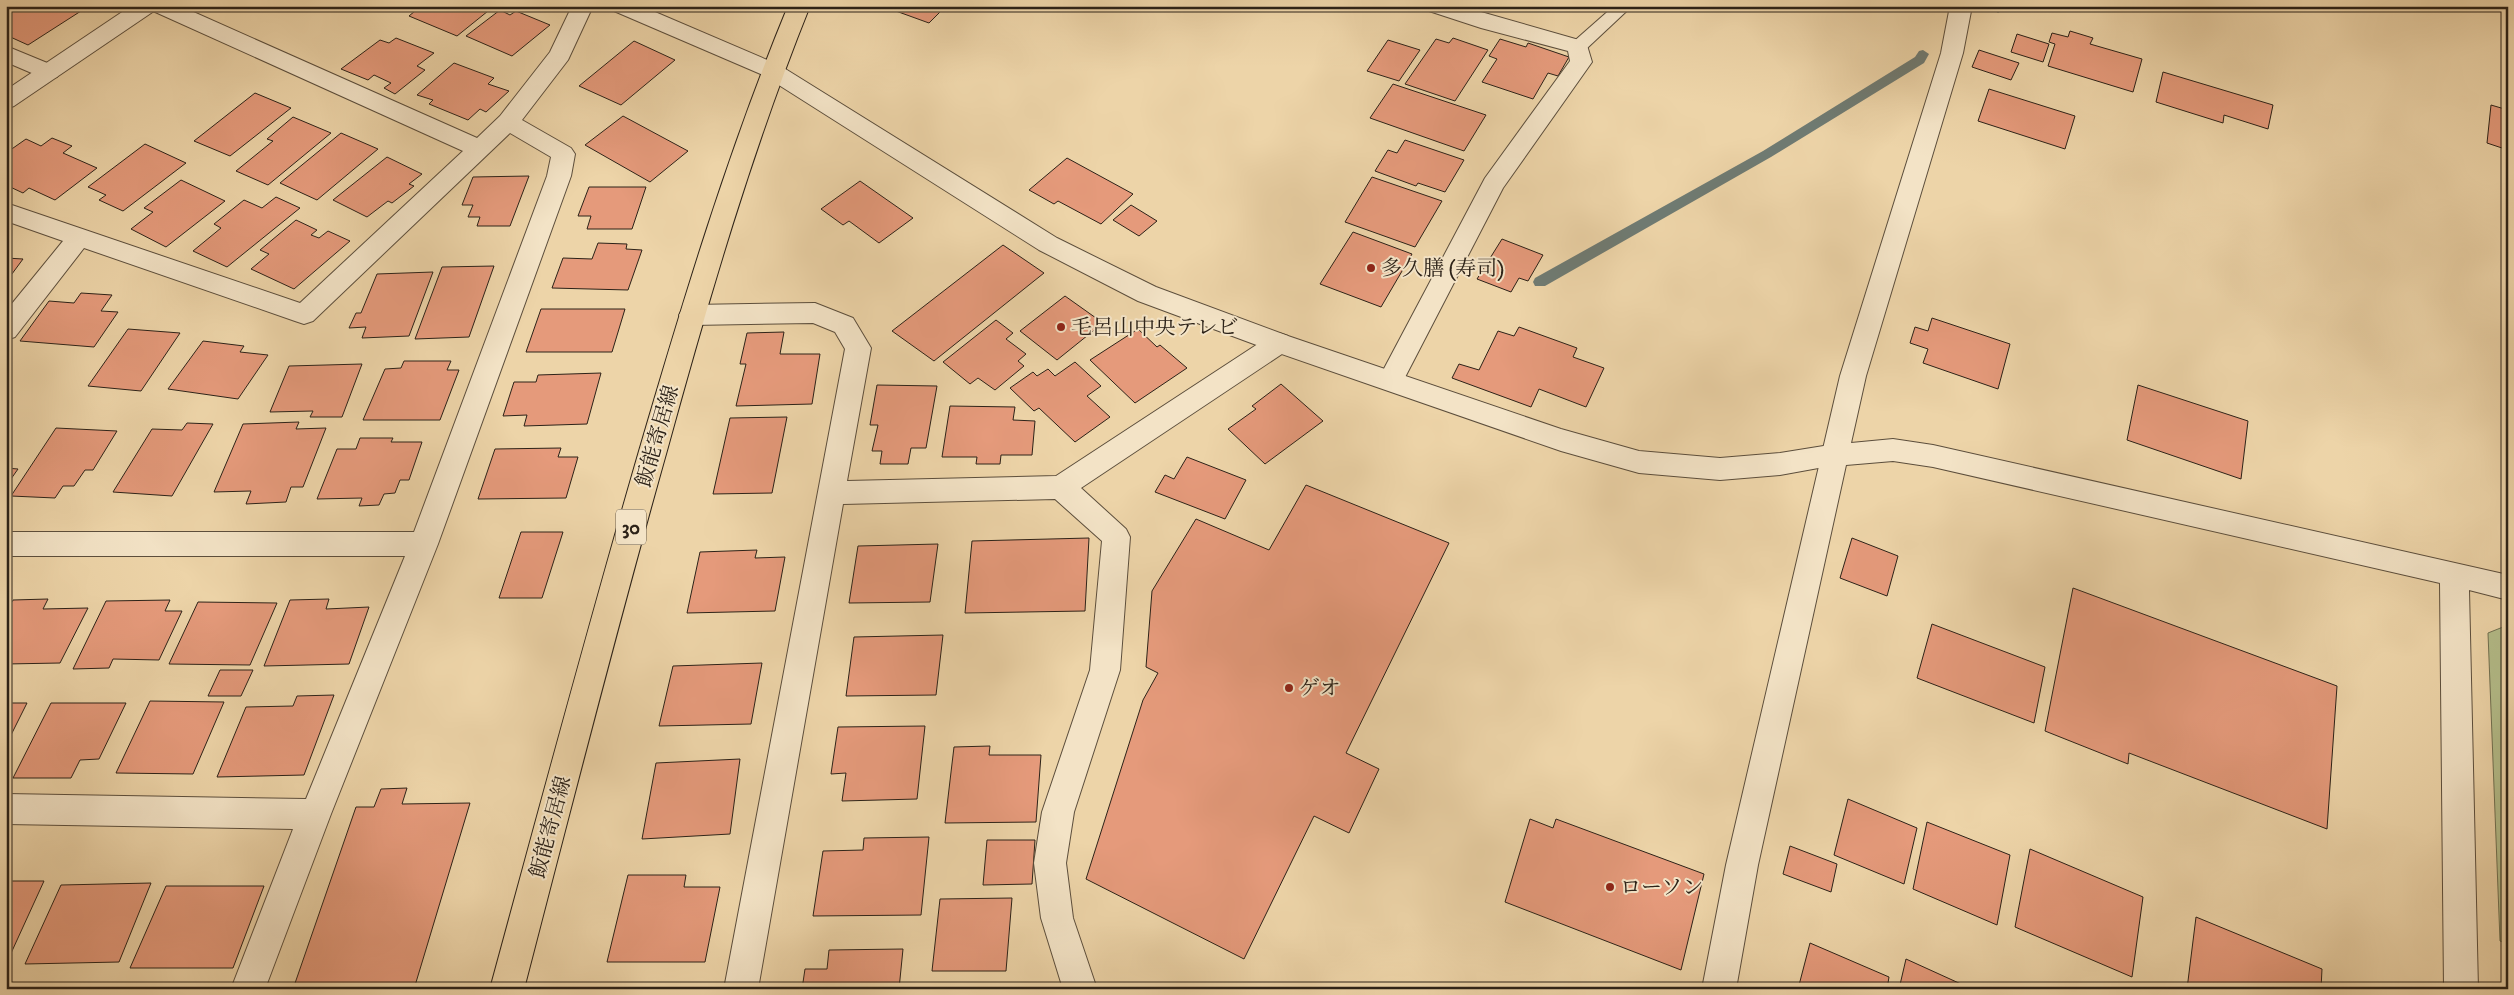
<svg xmlns="http://www.w3.org/2000/svg" width="2514" height="995" font-family="'IM FELL DW Pica','Noto Serif JP',serif">
<style>
.green{fill:#b4bd8a;stroke:#707051}
.lines{fill:none;stroke-linecap:round;stroke-linejoin:round}
.stream{fill:#6f7b73;fill-rule:evenodd}
.building{fill:#e59a7b;stroke:#2c2218}
.service-casing{stroke:#5c4e3c;stroke-width:2}
.minor-casing{stroke:#5c4e3c;stroke-width:2}
.tertiary-casing{stroke:#5c4e3c;stroke-width:2}
.primary-casing{stroke:#2c2218;stroke-width:2}
.service{fill:#f3e3c6;fill-rule:evenodd}
.minor{fill:#f3e3c6;fill-rule:evenodd}
.tertiary{fill:#f3e3c6;fill-rule:evenodd}
.primary{fill:#edd4a8;fill-rule:evenodd}
.poi-dot{fill:#8f2418;stroke:#f3e3c6;stroke-width:2}
.labels{text-anchor:middle;stroke-width:4;stroke-linejoin:round;paint-order:stroke}
.shield{fill:#f3e3c6;stroke:#685c4c;stroke-width:1}
.shield-label{font-size:20px;font-weight:bold;fill:#2c2218}
.poi-label{font-size:21px;fill:#2c2218;stroke:#f3e3c6;text-anchor:start}
.street-label{font-size:21px;fill:#2c2218;stroke:#f3e3c6}
</style>
<rect width="100%" height="100%" fill="#edd4a8"/>
<filter id="stains"><feTurbulence type="fractalNoise" baseFrequency=".004" numOctaves="4"/><feColorMatrix values="0 0 0 0 .2 0 0 0 0 .09 0 0 0 0 .02 0 0 0 .5 -.17"/></filter>
<radialGradient id="worn" r=".72"><stop offset=".6" stop-color="#630" stop-opacity="0"/><stop offset="1" stop-color="#630" stop-opacity=".3"/></radialGradient>
<polygon class="green" points="2503,627 2508,629 2508,944 2500,941 2488,633"/>
<g class="lines">
<g class="stream">
<polygon points="1994,6 2009,6 1998,13 1992,9"/>
<polygon points="1923,50 1929,54 1924,63 1771,157 1545,286 1535,286 1533,282 1535,278 1763,151 1915,57 1919,51"/>
</g>
</g>
<g class="building">
<polygon points="6,6 70,6 81,11 28,45 6,35 10,31 6,29"/>
<polygon points="421,6 492,6 493,7 457,36 409,16"/>
<polygon points="882,6 946,6 929,23"/>
<polygon points="500,10 510,15 516,11 550,25 512,56 466,36"/>
<polygon points="2070,31 2093,38 2090,44 2142,59 2133,92 2048,66 2055,44 2049,42 2052,33 2068,37"/>
<polygon points="2017,34 2049,44 2043,62 2011,52"/>
<polygon points="396,38 434,53 417,66 425,70 395,94 384,88 391,83 374,75 368,80 341,69 380,40 389,43"/>
<polygon points="1453,38 1488,50 1455,101 1405,84 1436,39 1449,43"/>
<polygon points="1500,39 1526,47 1528,43 1569,57 1558,76 1548,73 1533,99 1482,82 1497,59 1489,56"/>
<polygon points="1388,40 1420,50 1399,81 1367,71"/>
<polygon points="634,41 675,60 621,105 579,86"/>
<polygon points="1979,50 2019,63 2011,80 1972,67"/>
<polygon points="454,63 494,78 488,84 509,91 486,112 480,109 468,120 429,104 433,100 417,95"/>
<polygon points="2163,72 2273,105 2268,129 2224,115 2223,123 2156,102"/>
<polygon points="1393,84 1486,115 1464,151 1370,118"/>
<polygon points="1989,89 2075,116 2065,149 1978,121"/>
<polygon points="255,93 291,108 230,156 194,141"/>
<polygon points="2491,105 2508,110 2508,150 2487,143"/>
<polygon points="623,116 688,151 650,182 585,145"/>
<polygon points="293,117 331,133 268,185 236,171 273,141 267,139"/>
<polygon points="341,133 378,149 317,200 280,183"/>
<polygon points="52,138 72,146 63,153 97,168 55,200 29,188 23,193 6,185 6,153 26,139 41,146"/>
<polygon points="1405,140 1464,160 1445,192 1418,183 1416,186 1375,171 1388,150 1397,153"/>
<polygon points="145,144 186,163 123,211 99,200 106,195 88,187"/>
<polygon points="387,157 422,174 409,184 414,186 392,203 388,201 367,217 333,200"/>
<polygon points="1067,158 1133,194 1101,224 1058,201 1054,204 1029,190"/>
<polygon points="529,176 510,226 477,226 480,217 468,217 473,205 462,205 473,177"/>
<polygon points="1372,177 1442,201 1415,247 1345,222"/>
<polygon points="181,180 225,201 166,247 131,229 153,212 144,208"/>
<polygon points="860,181 913,218 879,243 849,221 843,225 821,209"/>
<polygon points="589,187 646,187 632,229 587,229 591,216 578,216"/>
<polygon points="276,197 300,208 227,267 193,251 221,228 214,224 244,200 262,208"/>
<polygon points="1131,205 1157,221 1139,236 1113,220"/>
<polygon points="296,220 317,230 311,235 319,238 328,231 350,241 294,289 251,269 269,254 260,250"/>
<polygon points="1353,232 1412,254 1381,307 1320,284"/>
<polygon points="1502,239 1543,255 1528,281 1519,278 1511,292 1477,279"/>
<polygon points="598,243 627,244 626,249 642,250 628,290 552,288 563,258 592,259"/>
<polygon points="1003,245 1044,273 934,361 892,331"/>
<polygon points="6,258 23,259 6,282"/>
<polygon points="494,266 469,337 415,339 442,267"/>
<polygon points="433,272 409,336 362,338 366,327 349,328 356,313 361,313 377,274"/>
<polygon points="81,293 112,295 101,311 118,312 94,347 20,341 49,301 74,303"/>
<polygon points="1065,296 1103,323 1057,360 1020,331"/>
<polygon points="541,309 625,309 612,352 526,352"/>
<polygon points="1932,318 2010,344 1998,389 1923,363 1928,349 1910,343 1915,327 1928,331"/>
<polygon points="996,320 1013,333 1006,339 1026,354 1018,361 1024,366 995,390 978,378 970,384 943,362"/>
<polygon points="1519,327 1577,348 1573,357 1604,368 1586,407 1539,389 1531,407 1452,378 1459,364 1479,370 1498,331 1514,336"/>
<polygon points="128,329 180,333 141,391 88,386"/>
<polygon points="1138,329 1157,347 1160,345 1187,368 1135,403 1090,360"/>
<polygon points="784,332 780,354 820,354 812,404 736,406 746,364 740,364 747,333"/>
<polygon points="203,341 244,346 240,352 268,355 238,399 168,389"/>
<polygon points="404,361 451,361 447,370 459,370 440,420 363,420 385,369 401,368"/>
<polygon points="1075,362 1101,386 1087,396 1110,417 1075,442 1039,408 1034,411 1010,388 1033,372 1037,376 1048,369 1055,376"/>
<polygon points="362,364 342,417 310,417 313,411 270,412 289,366"/>
<polygon points="601,373 587,424 524,426 527,415 503,416 514,382 536,382 538,375"/>
<polygon points="1281,384 1323,421 1265,464 1228,429 1256,409 1252,406"/>
<polygon points="877,385 937,386 926,448 911,448 908,464 880,464 882,451 872,451 878,425 870,425"/>
<polygon points="2138,385 2248,421 2241,479 2127,440"/>
<polygon points="950,406 1015,407 1013,420 1035,421 1032,455 1001,455 1000,464 976,464 977,457 942,457"/>
<polygon points="787,417 772,493 713,494 730,418"/>
<polygon points="299,422 296,429 326,428 303,487 291,487 286,502 246,504 251,491 214,492 243,424"/>
<polygon points="187,423 213,424 172,496 113,492 152,429 182,430"/>
<polygon points="56,428 117,431 93,470 85,470 74,486 63,486 55,498 11,496"/>
<polygon points="360,438 393,438 391,442 422,442 409,480 400,480 395,493 384,494 379,505 359,506 362,498 317,499 337,449 356,449"/>
<polygon points="561,448 558,457 578,457 566,498 478,499 495,449"/>
<polygon points="1187,457 1246,480 1225,519 1155,492 1165,475 1174,479"/>
<polygon points="6,468 18,469 6,486"/>
<polygon points="1306,485 1449,543 1346,753 1379,769 1349,833 1314,816 1244,959 1086,879 1143,700 1158,673 1146,667 1152,591 1196,519 1269,550"/>
<polygon points="521,532 563,532 542,598 499,598"/>
<polygon points="1089,538 1085,611 965,613 972,541"/>
<polygon points="1852,538 1898,556 1887,596 1840,578"/>
<polygon points="938,544 930,602 849,603 858,546"/>
<polygon points="757,550 755,558 785,557 775,611 687,613 700,552"/>
<polygon points="2073,588 2337,686 2327,829 2129,753 2128,764 2045,731"/>
<polygon points="48,599 43,609 88,608 60,663 6,664 6,612 13,600"/>
<polygon points="329,599 326,609 369,607 349,664 264,666 290,600"/>
<polygon points="170,600 165,611 182,611 159,660 113,659 109,668 73,669 106,601"/>
<polygon points="198,602 277,603 250,665 169,664"/>
<polygon points="1932,624 2045,667 2034,723 1917,678"/>
<polygon points="943,635 936,695 846,696 854,637"/>
<polygon points="762,663 751,724 659,726 673,666"/>
<polygon points="220,670 253,670 241,696 208,696"/>
<polygon points="334,695 304,775 217,777 246,707 293,706 297,696"/>
<polygon points="150,701 224,702 193,774 116,773"/>
<polygon points="6,703 27,703 6,745"/>
<polygon points="51,703 126,703 99,759 80,760 71,778 13,778"/>
<polygon points="925,726 917,799 842,801 846,773 831,774 838,727"/>
<polygon points="990,746 989,755 1041,755 1036,822 945,823 954,747"/>
<polygon points="740,759 730,834 642,839 656,763"/>
<polygon points="407,788 402,804 470,803 414,989 293,989 356,807 374,807 381,789"/>
<polygon points="1848,799 1917,828 1904,884 1834,855"/>
<polygon points="1530,819 1553,828 1556,819 1704,874 1681,970 1505,902"/>
<polygon points="1927,822 2010,855 1997,925 1913,889"/>
<polygon points="929,837 921,915 813,916 823,851 863,850 864,838"/>
<polygon points="987,840 1035,840 1032,884 983,885"/>
<polygon points="1790,846 1837,864 1831,892 1783,874"/>
<polygon points="2030,849 2143,897 2132,977 2015,927"/>
<polygon points="628,875 686,875 684,887 720,887 705,962 607,962"/>
<polygon points="6,881 44,881 7,962 6,962"/>
<polygon points="151,883 119,962 25,964 61,885"/>
<polygon points="166,886 264,886 233,968 130,968"/>
<polygon points="1012,898 1006,971 932,971 940,899"/>
<polygon points="2196,917 2322,969 2321,989 2187,989"/>
<polygon points="1810,943 1889,977 1887,989 1798,989"/>
<polygon points="903,949 899,989 802,989 805,969 827,969 829,950"/>
<polygon points="1906,959 1972,989 1899,989"/>
</g>
<g class="lines">
<defs>
<polygon id="service" points="1614,6 1632,6 1584,51 1572,51 1570,47 1572,43"/>
<g id="minor">
<polygon points="151,6 180,6 477,138 500,116 550,52 572,6 593,6 568,60 522,120 571,148 575,154 571,176 438,544 331,814 265,989 231,989 293,829 6,824 6,794 306,799 405,556 6,556 6,532 414,532 547,176 551,157 510,133 313,321 304,324 295,321 84,248 15,337 6,340 6,311 63,241 6,221 6,203 300,303 463,151 153,11"/>
<polygon points="612,6 641,6 779,65 782,70 779,75 771,77 763,75 614,11"/>
<polygon points="1427,6 1460,6 1586,42 1592,62 1503,188 1400,387 1391,390 1382,387 1378,380 1485,178 1570,61 1568,51 1481,28 1429,11"/>
<polygon points="1950,6 1972,6 1963,53 1866,376 1851,443 1893,439 1933,445 2508,575 2508,600 2469,590 2478,989 2444,989 2440,583 1933,467 1893,461 1846,465 1758,865 1736,989 1702,989 1726,865 1840,376 1941,53"/>
<polygon points="6,46 57,67 60,72 57,77 49,79 41,77 6,62"/>
<polygon points="815,303 853,318 871,348 847,481 1056,476 1270,336 1279,333 1288,336 1292,343 1288,350 1081,488 1126,529 1130,537 1120,670 1074,812 1066,863 1073,918 1097,989 1063,989 1041,918 1034,863 1042,812 1090,670 1102,541 1055,499 843,504 758,989 724,989 845,349 835,332 813,323 692,325 683,322 679,315 683,308 692,305"/>
</g>
<g id="tertiary">
<polygon points="131,6 156,6 154,11 14,106 6,109 6,90"/>
<polygon points="771,63 779,65 1057,238 1156,287 1288,336 1561,429 1639,451 1720,458 1780,453 1836,444 1846,447 1849,455 1846,463 1780,475 1720,480 1639,473 1561,451 1270,350 1138,301 1039,250 763,75 760,70 763,65"/>
</g>
<path id="primary" d="M788 6H810C752 150 709 298 668 447 617 627 571 808 524 989H490C539 809 587 630 639 451 683 301 728 151 788 6Z"/>
</defs>
<use href="#service" class="service-casing"/>
<use href="#minor" class="minor-casing"/>
<use href="#tertiary" class="tertiary-casing"/>
<use href="#primary" class="primary-casing"/>
<use href="#service" class="service"/>
<use href="#minor" class="minor"/>
<use href="#tertiary" class="tertiary"/>
<use href="#primary" class="primary"/>
</g>
<g class="poi-dot">
<circle cx="1371" cy="268" r="5"/>
<circle cx="1061" cy="327" r="5"/>
<circle cx="1289" cy="688" r="5"/>
<circle cx="1610" cy="887" r="5"/>
</g>
<g class="labels">
<rect class="shield" x="616" y="509.5" width="30" height="35" rx="4"/>
<g class="shield-label">
<text x="631" y="534">30</text>
</g>
<g class="poi-label">
<text x="1381" y="275">多久膳 (寿司)</text>
<text x="1071" y="334">毛呂山中央テレビ</text>
<text x="1299" y="695">ゲオ</text>
<text x="1620" y="894">ローソン</text>
</g>
<g class="street-label">
<text transform="translate(657 436) rotate(-74)" y="7">飯能寄居線</text>
<text transform="translate(550 827) rotate(-75)" y="7">飯能寄居線</text>
</g>
</g>
<rect width="2514" height="995" fill="none" stroke="#edd4a8" stroke-width="25"/>
<rect x="8" y="8" width="2499" height="980" fill="none" stroke="#2c2218" stroke-width="2.5"/>
<rect x="12" y="12" width="2489" height="970" fill="none" stroke="#2c2218"/>
<rect width="100%" height="100%" filter="url(#stains)"/>
<rect width="100%" height="100%" fill="url(#worn)"/>
</svg>
